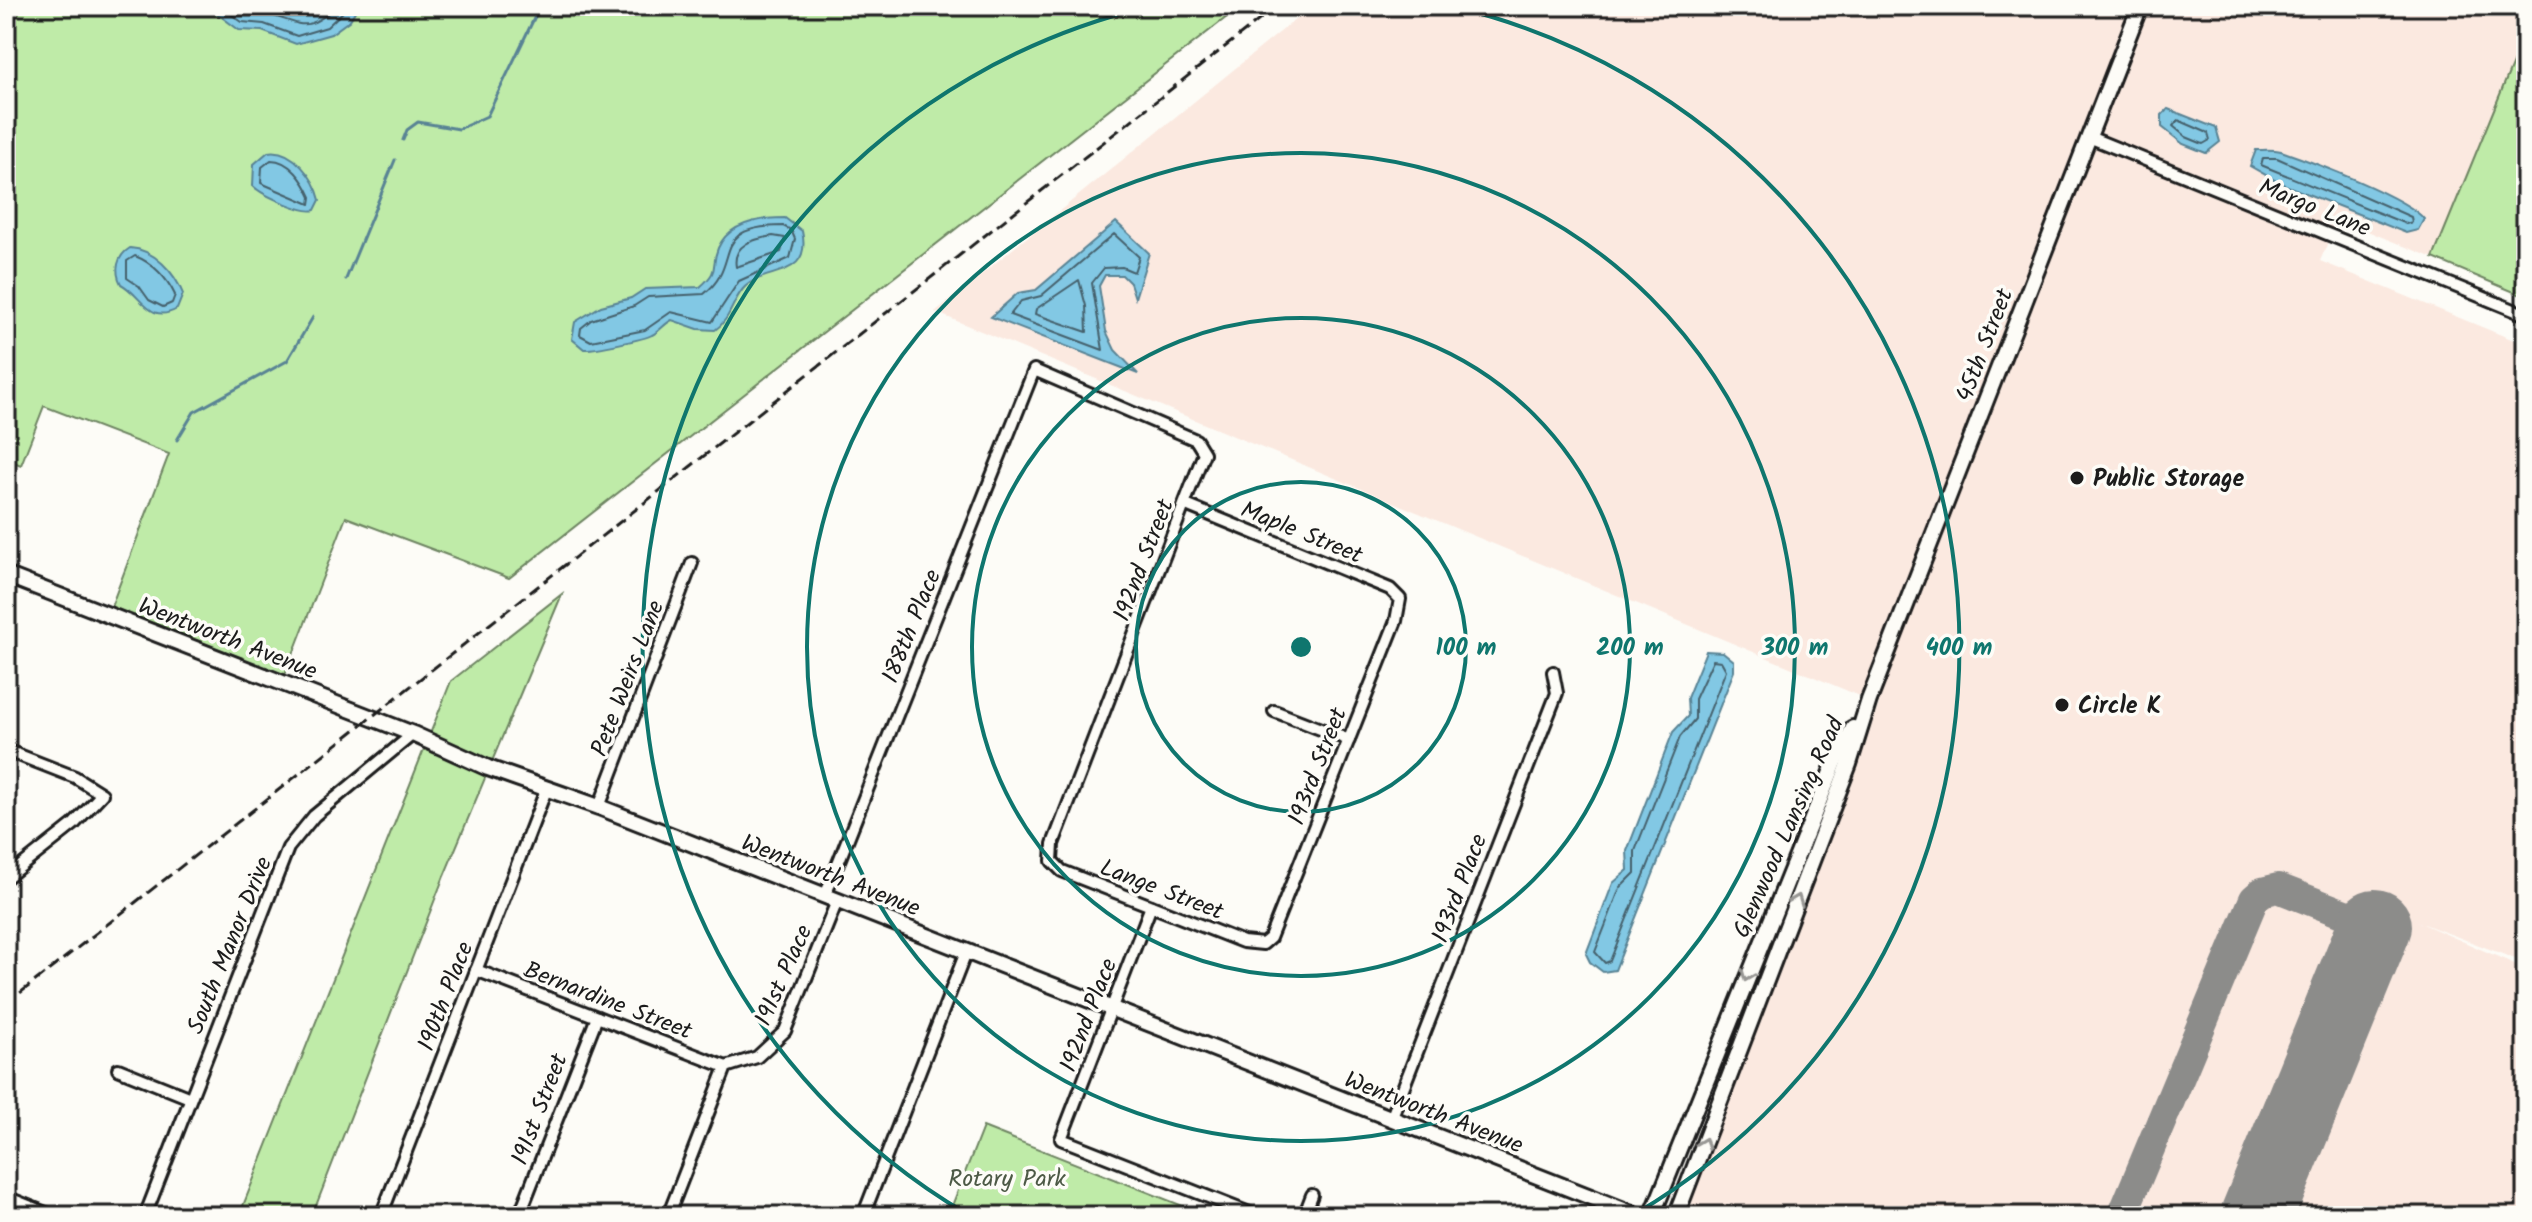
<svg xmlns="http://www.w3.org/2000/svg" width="2532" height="1222" font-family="Kalam,sans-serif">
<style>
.built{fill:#fbe9e0}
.green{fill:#bfeba8;stroke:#6e8462;stroke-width:2}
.water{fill:#82c8e4;stroke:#598394;stroke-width:2}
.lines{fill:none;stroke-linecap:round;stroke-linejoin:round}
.shore{stroke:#45616c;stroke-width:2}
.stream{stroke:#598394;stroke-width:3}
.taxiway{stroke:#8c8c8a;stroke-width:30}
.runway{stroke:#8c8c8a;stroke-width:74}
.street-casing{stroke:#1c1c1c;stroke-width:16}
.secondary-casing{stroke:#1c1c1c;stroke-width:20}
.street{stroke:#fdfcf7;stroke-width:10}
.secondary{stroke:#fdfcf7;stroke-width:14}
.rail{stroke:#1c1c1c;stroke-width:3;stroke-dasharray:12 6;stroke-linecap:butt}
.oneway{stroke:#989794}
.ring{fill:none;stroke:#0f766e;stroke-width:4}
.poi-dot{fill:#1c1c1c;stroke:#fdfcf7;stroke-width:3}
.labels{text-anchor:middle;stroke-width:7;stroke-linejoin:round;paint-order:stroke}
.street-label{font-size:24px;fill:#1c1c1c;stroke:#fdfcf7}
.poi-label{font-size:24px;font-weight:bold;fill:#1c1c1c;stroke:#fdfcf7;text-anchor:start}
.park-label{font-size:24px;fill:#4d5a46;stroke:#fdfcf7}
.centre{fill:#0f766e;stroke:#fdfcf7;stroke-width:4}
.ring-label{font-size:24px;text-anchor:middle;font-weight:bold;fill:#0f766e;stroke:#fdfcf7;stroke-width:7;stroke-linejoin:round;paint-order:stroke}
</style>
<rect width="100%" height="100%" fill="#fdfcf7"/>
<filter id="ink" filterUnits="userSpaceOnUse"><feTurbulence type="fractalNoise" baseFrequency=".0125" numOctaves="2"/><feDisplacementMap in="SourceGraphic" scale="16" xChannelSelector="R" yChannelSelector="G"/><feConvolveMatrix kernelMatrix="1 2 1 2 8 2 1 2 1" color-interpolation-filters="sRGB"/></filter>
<g filter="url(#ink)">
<polygon class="built" points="1312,6 2526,6 2526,31 2433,258 2338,219 2320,261 2526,345 2526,963 2416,921 2526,969 2526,1216 1679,1216 1879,704 935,312"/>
<g class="green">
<polygon points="6,6 1241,6 509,578 346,517 285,675 111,607 169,454 44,406 21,465 6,459"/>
<polygon points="2526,31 2526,297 2433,258"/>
<polygon points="562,594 444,876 312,1216 239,1216 451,681"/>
<polygon points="983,1127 1208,1216 948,1216"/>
</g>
<g class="water">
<polygon points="207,6 358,6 350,20 331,34 296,44 262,31 239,30"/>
<polygon points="2168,109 2216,128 2220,142 2206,153 2183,144 2162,127 2162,115"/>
<path d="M2256 150C2264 150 2273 149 2281 151 2310 161 2408 198 2424 219L2418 230 2406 233 2280 183 2250 166Z"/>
<path d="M268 152C293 148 315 179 320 200L315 210C305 214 262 195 253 186L254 164Z"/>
<path d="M785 218 802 231C813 281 763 266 743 289 732 302 730 320 715 330L698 329 672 320C664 324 660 331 652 335 645 339 593 350 584 349L572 339 575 322 601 306 631 298 645 289 700 287C721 269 710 267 718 248 729 222 760 218 785 218Z"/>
<polygon points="1116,222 1149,253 1135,298 1130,283 1122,275 1105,275 1099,286 1106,331 1115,350 1138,374 991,317 1018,293 1036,290"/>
<path d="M130 248C154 249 175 273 183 294L177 309C149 325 142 295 121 284 114 271 117 256 130 248Z"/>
<polygon points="1706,651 1723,652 1734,661 1734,671 1615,970 1603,972 1590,962 1586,954 1613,883 1628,870 1627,851 1673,732 1688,716 1687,698"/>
</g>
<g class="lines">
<g class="shore">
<polyline points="219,6 242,22 264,24 297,36 327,27 349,6"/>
<path d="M235 6C246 15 253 11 266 14 301 22 303 36 337 6"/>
<polygon points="2178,120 2208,133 2210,140 2203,144 2186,137 2173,126"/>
<polygon points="2263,158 2277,158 2411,217 2412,222 2406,224 2261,165"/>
<path d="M271 160C290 160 304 181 311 197L310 204 261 183 262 167Z"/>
<path d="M783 226 791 230 795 239 790 258 739 281 712 322 671 312 645 330 591 341 580 335 581 328 591 320 634 306 648 297 704 294C744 263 706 226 783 226Z"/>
<polygon points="1114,234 1139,257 1134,272 1122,267 1104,268 1092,283 1103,350 1010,315 1021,301 1041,296"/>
<path d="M773 236 785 238 781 252 736 267C732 244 754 239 773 236Z"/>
<path d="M135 256C153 263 167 278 175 295L172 303 163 307 149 300 139 286 127 278V261Z"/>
<polygon points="1079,280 1086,306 1087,332 1035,314 1036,309"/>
<polygon points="1713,660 1721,661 1726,670 1610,961 1605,963 1595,952 1620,888 1635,873 1635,851 1680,737 1695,719 1695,699"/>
</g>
<g class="stream">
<polyline points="403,140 407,130 418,122 459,129 487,116 540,6"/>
<polyline points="346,279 395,160"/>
<polyline points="177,440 194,412 287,361 313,317"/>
</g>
<polyline class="taxiway" points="2122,1216 2254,899 2262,892 2278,888 2375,926"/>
<polyline class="runway" points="2257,1216 2375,926"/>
<defs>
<g id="street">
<polyline points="2089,137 2526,315"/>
<polyline points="1274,711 1349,740"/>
<polyline points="6,750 75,777 102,794 74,824 6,878"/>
<polyline points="599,807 692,563"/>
<polyline points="825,896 1034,370 1196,440 1204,453 1053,844 1052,861 1062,871 1243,942 1263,944 1270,938 1396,621 1400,599 1390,589 1186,505"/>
<polyline points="1151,906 1061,1139 1257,1216"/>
<polyline points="476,970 726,1067"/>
<polyline points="118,1069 190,1098"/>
<polyline points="1391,1119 1557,693 1553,672"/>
<polyline points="6,1197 53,1216"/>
<polyline points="145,1216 288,848 314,816 413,734"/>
<polyline points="381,1216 546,790"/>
<polyline points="519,1216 597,1017"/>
<polyline points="668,1216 726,1067 757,1057 785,1031 837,901"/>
<polyline points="863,1216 966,952"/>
<polyline points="1304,1216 1312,1195"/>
</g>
<g id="secondary">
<polyline points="6,575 413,734 488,768 599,807 1639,1216"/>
<polyline points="1652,1216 1835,762 1853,728"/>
<polyline points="1676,1216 1849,764 1869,700 2140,6"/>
</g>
</defs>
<use href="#street" class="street-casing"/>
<use href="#secondary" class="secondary-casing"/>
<use href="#street" class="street"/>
<use href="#secondary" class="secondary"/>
<polyline class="rail" points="6,1004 1277,6"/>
</g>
<defs><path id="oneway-chevron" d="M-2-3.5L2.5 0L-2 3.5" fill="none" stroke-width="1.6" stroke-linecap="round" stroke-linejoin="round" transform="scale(2)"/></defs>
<g class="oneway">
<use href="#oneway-chevron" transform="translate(1797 900) rotate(-69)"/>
<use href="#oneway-chevron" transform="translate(1747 976) rotate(112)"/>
<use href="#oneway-chevron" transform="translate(1704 1143) rotate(-69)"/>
</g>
</g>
<g class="ring">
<circle cx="1301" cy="647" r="165"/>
<circle cx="1301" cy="647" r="329"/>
<circle cx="1301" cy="647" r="494"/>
<path d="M967 1214A658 658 0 0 1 1147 7M1455 7A658 658 0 0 1 1635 1214"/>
</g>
<g class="poi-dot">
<circle cx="2077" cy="478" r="8"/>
<circle cx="2062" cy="705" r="8"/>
</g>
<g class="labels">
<g class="street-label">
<text transform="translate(2315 207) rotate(22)" y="8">Margo Lane</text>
<text transform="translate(1984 345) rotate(-69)" y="8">45th Street</text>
<text transform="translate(1302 532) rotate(22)" y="8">Maple Street</text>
<text transform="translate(1143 560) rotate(-69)" y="8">192nd Street</text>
<text transform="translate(911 626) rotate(-68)" y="8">188th Place</text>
<text transform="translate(228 638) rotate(21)" y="8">Wentworth Avenue</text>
<text transform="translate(627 678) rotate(-69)" y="8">Pete Weirs Lane</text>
<text transform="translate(1317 766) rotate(-69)" y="8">193rd Street</text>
<text transform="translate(1788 827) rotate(-66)" y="8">Glenwood Lansing Road</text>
<text transform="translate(831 875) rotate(21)" y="8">Wentworth Avenue</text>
<text transform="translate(1459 888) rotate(-69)" y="8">193rd Place</text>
<text transform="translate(1162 889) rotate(21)" y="8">Lange Street</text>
<text transform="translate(229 945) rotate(-68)" y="8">South Manor Drive</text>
<text transform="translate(783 975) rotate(-66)" y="8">191st Place</text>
<text transform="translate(445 996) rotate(-69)" y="8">190th Place</text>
<text transform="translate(608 1000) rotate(21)" y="8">Bernardine Street</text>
<text transform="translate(1088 1015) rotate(-69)" y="8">192nd Place</text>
<text transform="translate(539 1109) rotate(-69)" y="8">191st Street</text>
<text transform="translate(1434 1112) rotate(21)" y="8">Wentworth Avenue</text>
</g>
<g class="poi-label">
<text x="2093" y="486">Public Storage</text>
<text x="2078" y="713">Circle K</text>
</g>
<g class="park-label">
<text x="1007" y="1186">Rotary Park</text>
</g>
</g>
<circle cx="1301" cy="647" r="12" class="centre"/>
<g class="ring-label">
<text x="1466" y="655">100 m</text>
<text x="1630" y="655">200 m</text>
<text x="1795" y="655">300 m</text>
<text x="1959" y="655">400 m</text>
</g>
<rect width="2532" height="1222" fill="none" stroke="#fdfcf7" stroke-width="32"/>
<rect x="16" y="16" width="2500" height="1190" fill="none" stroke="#1c1c1c" stroke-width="3" filter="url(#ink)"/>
</svg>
